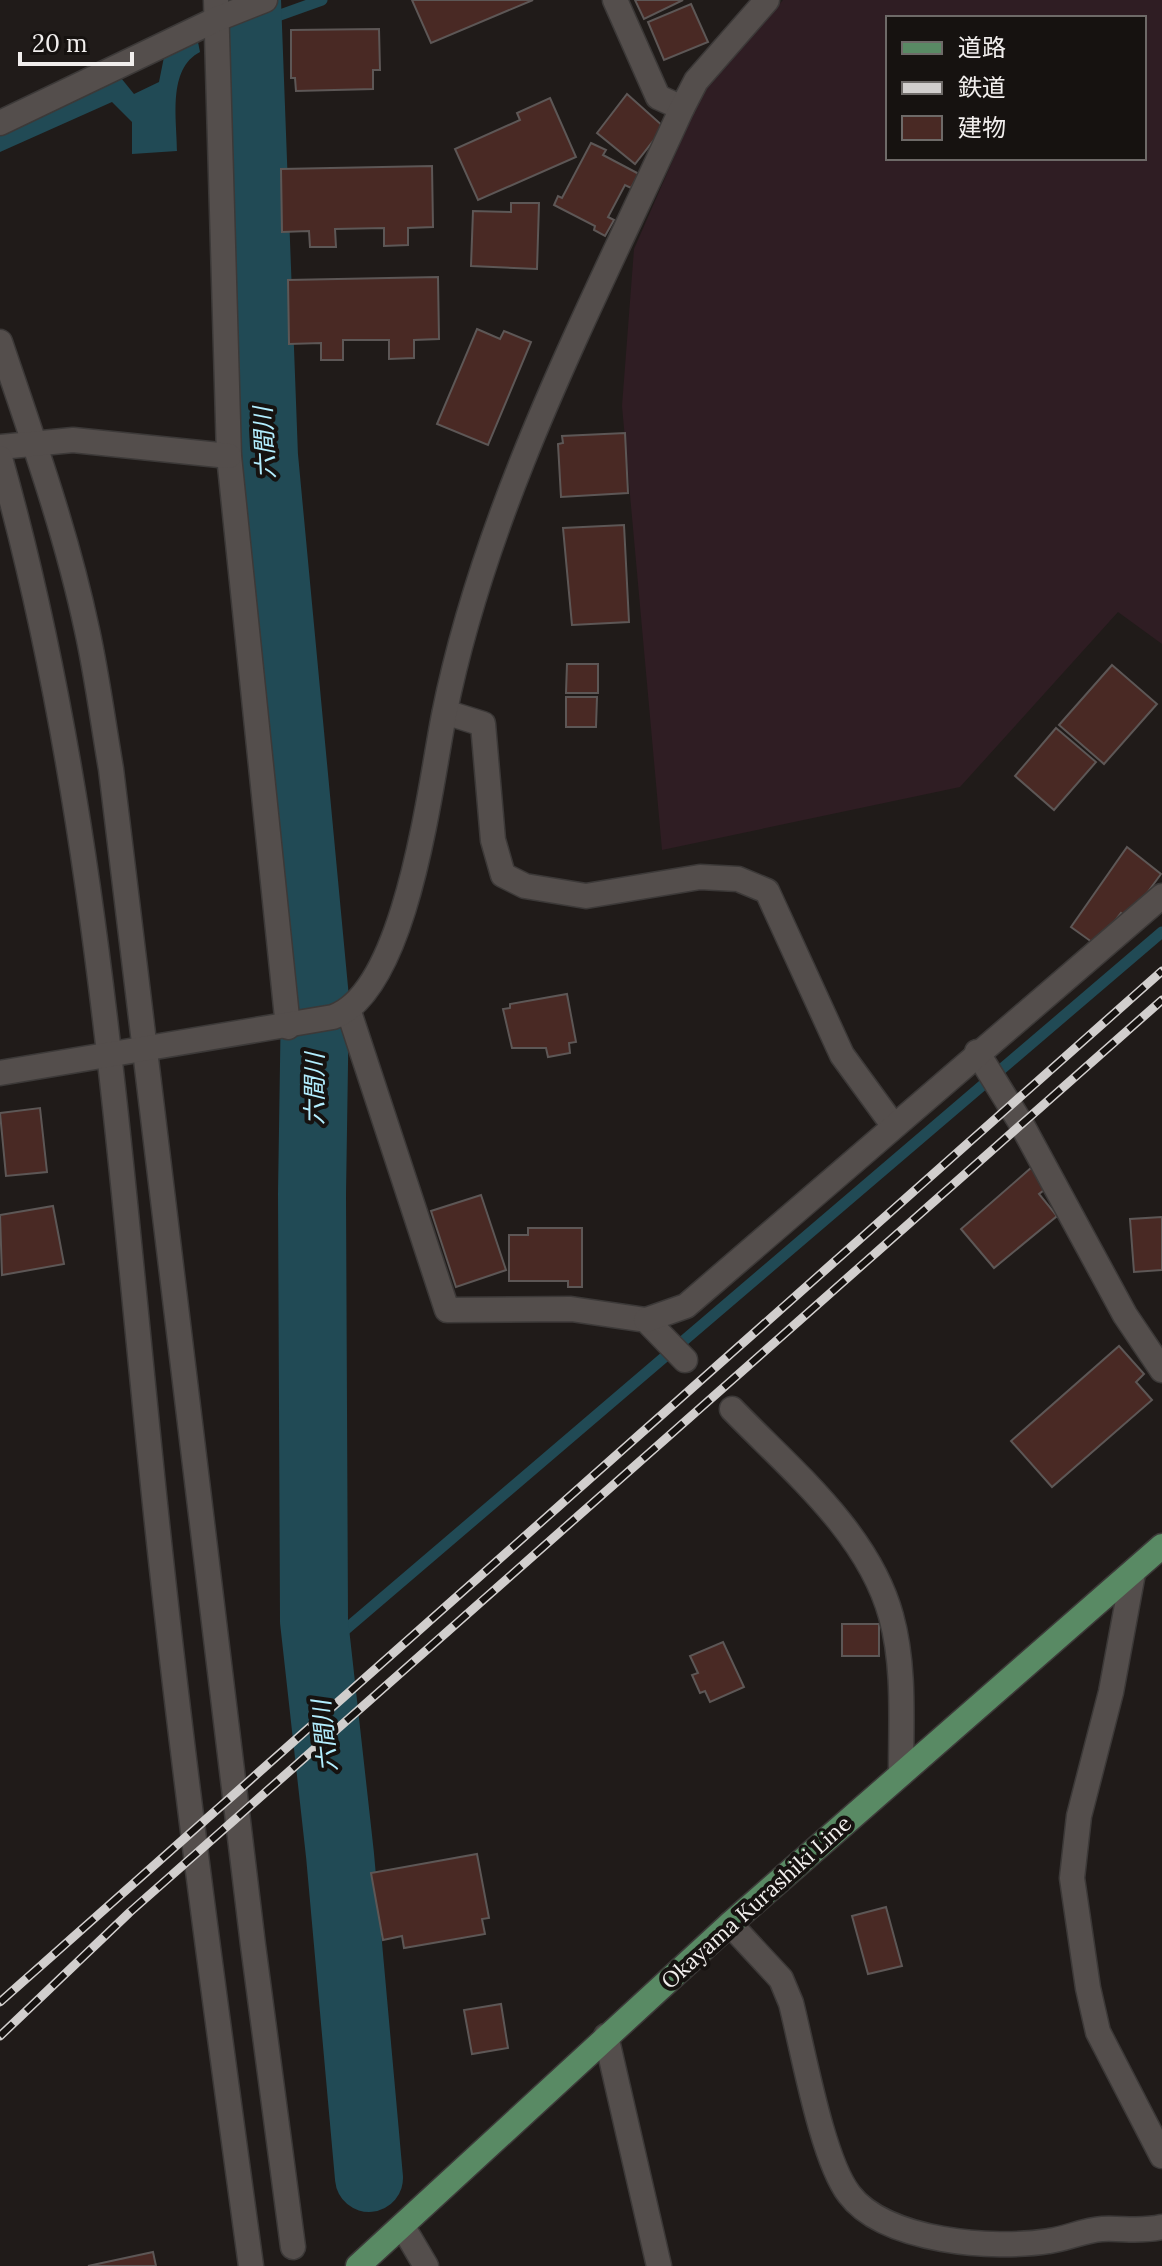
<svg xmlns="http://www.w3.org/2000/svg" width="1162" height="2266" font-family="Lora,'Noto Sans JP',serif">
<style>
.education{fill:#2f1d23;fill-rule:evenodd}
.water{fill:#214a55}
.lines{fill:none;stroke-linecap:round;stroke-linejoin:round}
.stream{stroke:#214a55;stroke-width:11}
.river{stroke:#214a55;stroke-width:68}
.building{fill:#492924;stroke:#5d5756;stroke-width:2}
.minor-casing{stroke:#3c3938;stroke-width:27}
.major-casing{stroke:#3c3938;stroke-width:27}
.minor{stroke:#544e4c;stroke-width:24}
.major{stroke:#598a64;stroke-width:24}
.rail-casing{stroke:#d1cecd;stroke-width:9}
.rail{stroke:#161210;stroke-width:6;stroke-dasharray:18;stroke-linecap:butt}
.labels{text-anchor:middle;stroke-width:8;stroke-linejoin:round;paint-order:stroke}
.street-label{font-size:22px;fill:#f1eeed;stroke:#161210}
.water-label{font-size:24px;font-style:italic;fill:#b3eeff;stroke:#161210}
</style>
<rect width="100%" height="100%" fill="#201b19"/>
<path class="education" d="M783 0H1162V644L1118 612 960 787 662 850 622 406 634 249 703 91ZM888 18H1144V158H888Z"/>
<path class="water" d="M197 37 200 52C167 69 177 120 177 151L132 154V122L112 102 0 152V133L121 78 134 94 159 82 165 52Z"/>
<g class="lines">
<g class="stream">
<polyline points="227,34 322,0"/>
<polyline points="318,1653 1162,932"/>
</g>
<polyline class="river" points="247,0 264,456 315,999 312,1194 314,1621 340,1855 369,2178"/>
</g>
<g class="building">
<polygon points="412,0 533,0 431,43"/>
<polygon points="635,0 683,0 644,19"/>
<polygon points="691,4 708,42 664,60 648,22"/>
<polygon points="379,29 380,70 373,70 373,89 296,91 295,78 291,78 291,30"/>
<polygon points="627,94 664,127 635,164 597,133"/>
<polygon points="550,98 576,157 478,200 455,149 520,120 517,113"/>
<polygon points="591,143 606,150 603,155 639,174 631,188 625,185 608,217 614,220 605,236 594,230 595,226 554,205 558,196 562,198"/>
<polygon points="432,166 433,227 408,228 408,245 384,246 384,228 335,229 336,247 310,247 309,231 282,232 281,169"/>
<polygon points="511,203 539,203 537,269 471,266 473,211 511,212"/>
<polygon points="438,277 439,339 414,340 414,358 389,359 389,340 343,340 343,360 321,360 321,343 289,344 288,280"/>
<polygon points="477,329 500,339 504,331 531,342 488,445 437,424"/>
<polygon points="625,433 628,493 561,497 558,444 563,443 562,436"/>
<polygon points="624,525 629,622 572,625 563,528"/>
<polygon points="567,664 598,664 598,693 566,693"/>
<polygon points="1112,665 1157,704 1104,764 1059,725"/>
<polygon points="566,697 597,697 596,727 566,727"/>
<polygon points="1056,728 1096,762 1054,810 1015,776"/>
<polygon points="1127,847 1161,874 1128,919 1121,913 1096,945 1071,927"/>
<polygon points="567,994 576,1042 569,1043 570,1053 548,1057 546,1048 512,1048 503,1009 510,1008 510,1004"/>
<polygon points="40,1108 47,1172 6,1176 0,1113"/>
<polygon points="1032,1167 1048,1187 1039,1194 1057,1216 994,1268 961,1229"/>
<polygon points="481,1195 506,1270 456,1287 431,1211"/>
<polygon points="53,1206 64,1264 2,1275 0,1215"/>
<polygon points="1162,1217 1162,1270 1134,1272 1130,1219"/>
<polygon points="528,1228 582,1228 582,1287 568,1287 568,1281 509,1281 509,1235 528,1235"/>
<polygon points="1119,1346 1144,1374 1136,1382 1152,1400 1052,1487 1011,1441"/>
<rect x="842" y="1624" width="37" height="32"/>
<polygon points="723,1642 744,1687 710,1702 705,1691 700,1693 692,1675 698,1673 690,1656"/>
<polygon points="477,1854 489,1918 482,1919 485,1934 404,1948 402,1936 383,1940 371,1873"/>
<polygon points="886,1907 902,1966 868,1974 852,1916"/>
<polygon points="501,2004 508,2048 472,2054 464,2010"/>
<polygon points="153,2252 156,2266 88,2266"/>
</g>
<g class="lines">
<defs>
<g id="minor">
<polyline points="216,0 229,456 288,1027"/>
<polyline points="615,0 658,97 682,108"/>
<polyline points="0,123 217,19 265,0"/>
<path d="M0 342C32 437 66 531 87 630 97 675 103 723 111 769L253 1945 293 2247"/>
<polyline points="0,447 73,440 229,456"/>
<path d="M0 458C92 782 116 1121 150 1455 177 1726 214 1996 251 2266"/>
<polyline points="445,712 483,724 493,840 503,875 525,886 586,896 700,877 738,879 767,891 842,1055 893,1125"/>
<polyline points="349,1012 447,1310 571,1309 646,1320 685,1360"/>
<polyline points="977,1052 1022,1125 1125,1315 1162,1370"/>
<path d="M0 1073 333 1017C407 991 430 786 444 715 487 501 592 306 682 108L696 81 767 0"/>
<polyline points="646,1320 686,1306 1162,896"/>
<path d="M732 1409C790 1469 868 1532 891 1616 905 1666 901 1722 901 1774"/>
<polyline points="1133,1573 1111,1692 1079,1816 1072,1878 1088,1988 1098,2032 1162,2156"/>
<path d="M730 1924 781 1979 791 2003C803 2050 822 2159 849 2194 885 2242 994 2250 1049 2241 1066 2239 1084 2230 1102 2229 1123 2228 1141 2232 1162 2227"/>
<polyline points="606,2036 659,2266"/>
<polyline points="403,2227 426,2266"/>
</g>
<polyline id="major" points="358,2266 730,1924 1162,1546"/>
</defs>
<use href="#minor" class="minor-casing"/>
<use href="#major" class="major-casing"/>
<use href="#minor" class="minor"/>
<use href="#major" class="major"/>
<defs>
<g id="rail">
<polyline points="0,2002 1162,971"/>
<polyline points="0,2036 130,1912 1162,1000"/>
</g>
</defs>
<use href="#rail" class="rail-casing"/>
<use href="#rail" class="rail"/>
</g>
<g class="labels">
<g class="street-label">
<text transform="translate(756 1902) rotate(-42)" y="8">Okayama Kurashiki Line</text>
</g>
<g class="water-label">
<text transform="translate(265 443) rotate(-93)" y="8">六間川</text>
<text transform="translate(315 1089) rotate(-90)" y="8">六間川</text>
<text transform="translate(325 1736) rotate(-96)" y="8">六間川</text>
</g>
</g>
<rect x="886" y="16" width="260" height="144" fill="#161210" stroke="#6e6a68" stroke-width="2"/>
<rect x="902" y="42" width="40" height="12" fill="#598a64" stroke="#6e6a68" stroke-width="2"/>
<text x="958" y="56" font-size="24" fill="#f1eeed">道路</text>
<rect x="902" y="82" width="40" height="12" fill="#d1cecd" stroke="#6e6a68" stroke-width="2"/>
<text x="958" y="96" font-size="24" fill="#f1eeed">鉄道</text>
<rect x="902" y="116" width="40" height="24" fill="#492924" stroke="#6e6a68" stroke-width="2"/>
<text x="958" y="136" font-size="24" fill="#f1eeed">建物</text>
<path d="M20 52v12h112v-12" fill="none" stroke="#f1eeed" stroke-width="4"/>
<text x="32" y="52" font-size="24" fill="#f1eeed" stroke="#161210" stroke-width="6" paint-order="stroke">20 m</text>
</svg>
